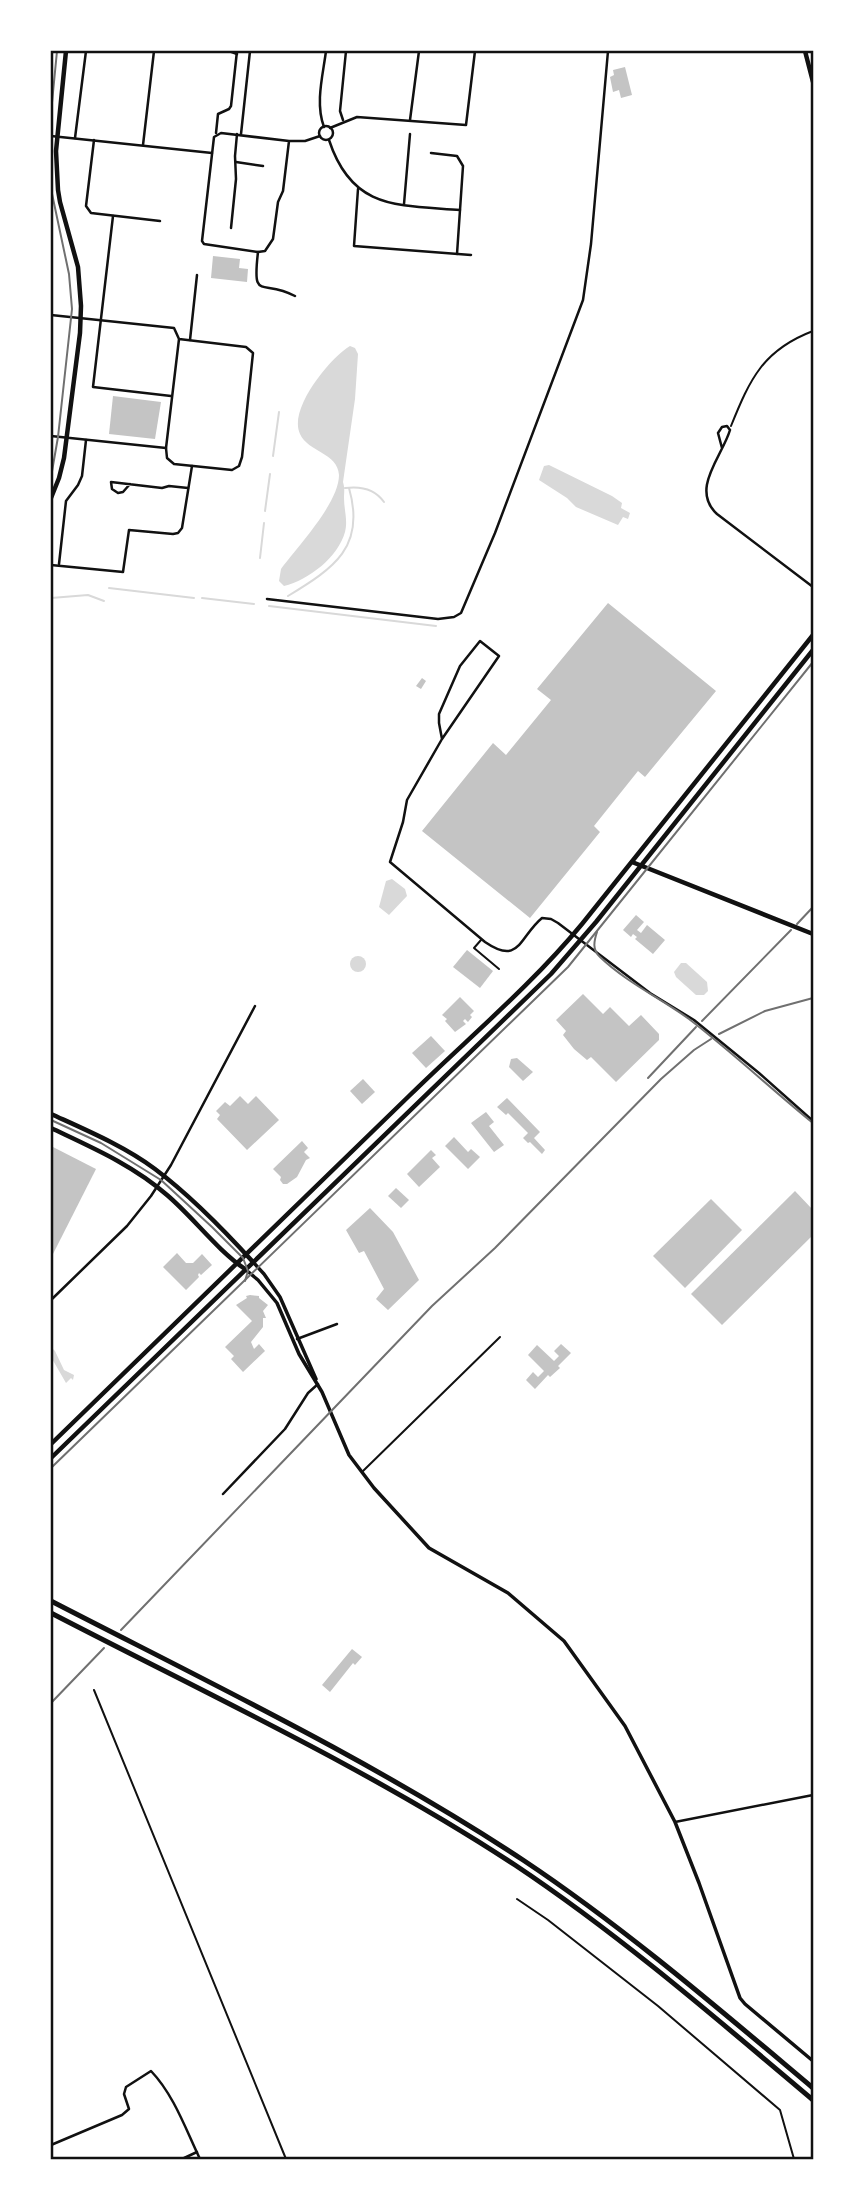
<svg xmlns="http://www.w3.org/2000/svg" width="864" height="2210" font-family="'DM Sans',sans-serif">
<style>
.water{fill:#d9d9d9}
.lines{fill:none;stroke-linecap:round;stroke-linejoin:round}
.stream{stroke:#d9d9d9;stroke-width:2}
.building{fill:#c4c4c4}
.path{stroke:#111;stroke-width:2}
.service{stroke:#111;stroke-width:2}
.minor{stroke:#111;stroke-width:2.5}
.tertiary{stroke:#111;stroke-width:3.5}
.secondary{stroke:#111;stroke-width:4.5}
.primary{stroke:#111;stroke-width:4.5}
.motorway{stroke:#111;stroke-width:5}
.tram{stroke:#707070;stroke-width:2}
.rail{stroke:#707070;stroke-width:2}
.neatline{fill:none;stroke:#111;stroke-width:2.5}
</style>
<rect width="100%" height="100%" fill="#fff"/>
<g class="water">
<path d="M350 346 355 348 358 354 355 399 343 482C345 489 344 492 344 498 344 510 348 520 345 532 338 557 309 580 284 586L279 581 281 569C298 546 339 503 339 475 338 453 308 452 300 434 288 409 330 358 350 346Z"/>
<polygon points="549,465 612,496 622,503 621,508 630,513 628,519 623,517 618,525 576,507 567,498 539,480 544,466"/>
<polygon points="392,879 405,889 407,896 389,915 379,907 386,881"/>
<circle cx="358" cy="964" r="8"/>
<polygon points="681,963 686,963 707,982 708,991 704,995 696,995 676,977 674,972"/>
<polygon points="51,1347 55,1351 64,1370 74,1375 73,1380 71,1378 66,1383 51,1357"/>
</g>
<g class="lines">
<g class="stream">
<polyline points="273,456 279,412"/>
<path d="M345 488C360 486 375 489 384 502"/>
<polyline points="265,511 270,474"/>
<polyline points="260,558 264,523"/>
<polyline points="109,588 194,598"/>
<path d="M288 596C334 568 366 547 349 488"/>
<polyline points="51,598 88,595 104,601"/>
<polyline points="202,598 254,604"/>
<polyline points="269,606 436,626"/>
</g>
</g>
<g class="building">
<polygon points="625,67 632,95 621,98 619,90 613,92 610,77 614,75 613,70"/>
<polygon points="213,256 240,259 239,268 248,269 247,282 211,278"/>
<polygon points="113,396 161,402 155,439 109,434"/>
<polygon points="608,603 716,691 645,777 638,771 594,826 600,832 530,918 422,831 493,743 506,755 551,700 537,689"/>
<polygon points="422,678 426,681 421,689 416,686"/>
<polygon points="636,915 644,922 637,930 641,933 647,925 665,940 653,954 635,939 637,937 633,934 631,937 623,930"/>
<polygon points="467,950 493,971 480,988 453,967"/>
<polygon points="583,994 603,1014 610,1007 629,1026 641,1015 659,1034 659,1040 616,1082 591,1057 587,1060 574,1049 563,1035 566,1031 556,1020"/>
<polygon points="460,997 474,1011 470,1015 472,1017 468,1022 465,1019 463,1021 466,1024 455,1032 445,1021 447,1019 442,1015"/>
<polygon points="431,1036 445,1051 426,1068 412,1053"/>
<polygon points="517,1058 533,1072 523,1081 509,1067 511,1059"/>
<polygon points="363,1079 375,1092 362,1104 350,1091"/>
<polygon points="240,1096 248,1104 256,1096 279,1120 247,1150 217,1119 220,1115 216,1111 225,1102 230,1106"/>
<polygon points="507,1098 540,1132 534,1138 545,1150 542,1154 530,1142 528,1143 523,1138 528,1133 508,1113 506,1115 497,1107"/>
<polygon points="486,1112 494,1122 489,1126 504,1145 494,1152 471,1123"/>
<polygon points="454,1137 468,1152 471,1149 480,1157 468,1169 445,1146"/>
<polygon points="302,1141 308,1148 304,1152 310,1158 306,1160 297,1177 287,1184 283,1184 280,1180 281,1177 273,1169"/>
<polygon points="51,1146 96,1169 53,1254 51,1253"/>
<polygon points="431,1150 436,1155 432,1158 440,1167 419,1187 407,1174"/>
<polygon points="396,1188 409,1200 401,1208 388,1196"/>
<polygon points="795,1191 813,1210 813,1235 722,1325 691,1294"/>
<polygon points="711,1199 742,1230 685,1288 653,1256"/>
<polygon points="370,1208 393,1232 419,1280 388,1310 376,1299 384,1289 364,1251 359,1253 346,1230"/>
<polygon points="177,1253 186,1263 193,1263 202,1254 212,1265 201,1275 199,1273 198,1275 199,1277 186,1290 163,1267"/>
<polygon points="250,1295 259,1296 259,1298 268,1305 263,1311 266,1318 263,1318 263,1327 251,1342 254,1349 259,1344 265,1351 243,1372 231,1359 234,1356 225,1347 252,1321 236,1305 247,1298 246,1296"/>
<polygon points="561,1344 571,1353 558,1366 560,1368 550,1377 548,1375 535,1389 526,1380 533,1372 538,1377 544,1371 528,1355 537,1345 554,1361 559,1356 554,1351"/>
<polygon points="352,1649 362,1657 355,1665 353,1663 330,1692 322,1685"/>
</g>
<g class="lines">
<g class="path">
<path d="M731 426C750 379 763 350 813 331"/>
<polyline points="94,1690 286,2159"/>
<polyline points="517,1899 548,1920 658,2006 780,2110 794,2159"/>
</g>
<g class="service">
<polyline points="481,940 474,948 499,969"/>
<polyline points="363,1471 500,1337"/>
</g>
<g class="minor">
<polyline points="229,51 237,54"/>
<polyline points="343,120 340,111 346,51"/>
<polyline points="410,120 419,51"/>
<circle cx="326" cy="133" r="7"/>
<path d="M324 127C315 103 323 75 326 51"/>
<polyline points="330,128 357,117 466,125 475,51"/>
<polyline points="216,133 218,114 229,109 231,106 237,51"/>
<polyline points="241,134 250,51"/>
<polyline points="51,136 212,153"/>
<polyline points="75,138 86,51"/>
<polyline points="94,140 86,206 91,213 160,221"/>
<path d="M329 140C352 210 397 205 460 210"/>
<polyline points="289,141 283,191 278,202 273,239 265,251 258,252 204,244 202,241 214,137 221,133 289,141 305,141 320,136"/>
<polyline points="143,145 154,51"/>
<polyline points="431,153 457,156 463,166 457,254"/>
<polyline points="236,162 263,166"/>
<polyline points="358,189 354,246 471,255"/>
<polyline points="404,204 410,134"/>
<polyline points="113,216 93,387 171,396"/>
<polyline points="231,228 236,179 235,156 237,134"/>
<path d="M258 252C252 303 262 278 295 296"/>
<polyline points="51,315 174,328 179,339 246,347 253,353 242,457 239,466 232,470 174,464 167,458 166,448 179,339"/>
<polyline points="190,340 197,275"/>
<polyline points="51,436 166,448"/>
<path d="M722 448 718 433 722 427 727 426 730 430C722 457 690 489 717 514L813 587"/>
<polyline points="130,484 123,492 118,493 112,489 111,482 162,488 169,486 188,488"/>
<polyline points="59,564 66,501 78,485 82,476 86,440"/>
<polyline points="51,565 123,572 129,530 173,534 178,533 182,528 192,466"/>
<polyline points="267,599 438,619 454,617 461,613 495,533 583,300 591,244 608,51"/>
<path d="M442 739 439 723V714L460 666 480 641 499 656 442 739 407 800 403 822 390 862 485 942C520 966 519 937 542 918L551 919 558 923 650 993 694 1020 759 1073 813 1121"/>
<polyline points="51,1300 127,1226 151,1196 171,1165 255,1006"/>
<polyline points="297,1339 337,1324"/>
<polyline points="223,1494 285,1429 308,1393 318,1384"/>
<polyline points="675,1822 813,1795"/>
<path d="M51 2145 122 2115 129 2109 124 2094 126 2087 151 2071C174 2095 186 2130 200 2159"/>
<polyline points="182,2159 197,2152"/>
</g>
<g class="tertiary">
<polyline points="253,1262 264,1274 280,1297 316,1379"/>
<polyline points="246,1270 258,1280 277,1303 299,1354 322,1392 349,1455 374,1488 429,1548 508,1593 564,1641 625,1726 675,1822 699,1883 740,1998 745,2004 813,2061"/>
</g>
<g class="secondary">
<polyline points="805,51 813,82"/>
<polyline points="51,498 59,478 64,458 80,333 81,306 78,267 60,202 58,190 56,151 66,51"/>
<polyline points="632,862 813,934"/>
<path d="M51 1114C86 1130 124 1146 155 1169 191 1196 223 1229 253 1262"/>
<path d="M51 1128C91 1147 133 1165 167 1195 194 1218 216 1249 245 1269"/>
</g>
<g class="primary">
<path d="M51 1444C170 1328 290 1213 409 1096 467 1039 530 987 582 924L813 635"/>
<polyline points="51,1458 551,974 596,922 813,650"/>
</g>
<g class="motorway">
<path d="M51 1601C210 1683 373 1761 523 1860 625 1928 719 2009 813 2088"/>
<path d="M51 1613C207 1694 367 1768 515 1865 620 1935 717 2019 813 2100"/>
</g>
<g class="tram">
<polyline points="51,113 57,51"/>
<polyline points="51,189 69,274 72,309 58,437 51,477"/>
<path d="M597 932C594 941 592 950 600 957 626 982 660 998 689 1019 732 1052 771 1089 813 1123"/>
<polyline points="51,1120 101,1143 161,1180 212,1227 243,1258 248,1271 245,1281"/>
<polyline points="51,1468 568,967 813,662"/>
</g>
<g class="rail">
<polyline points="797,924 813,907"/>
<polyline points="702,1021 791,930"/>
<polyline points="719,1034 765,1011 813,998"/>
<polyline points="648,1078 696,1027"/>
<polyline points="121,1630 432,1306 495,1248 661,1079 694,1050 711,1039"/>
<polyline points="51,1703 104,1648"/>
</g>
</g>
<rect width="864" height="2210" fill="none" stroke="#ffffff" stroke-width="105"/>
<rect x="52" y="52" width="760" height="2106" class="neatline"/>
</svg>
